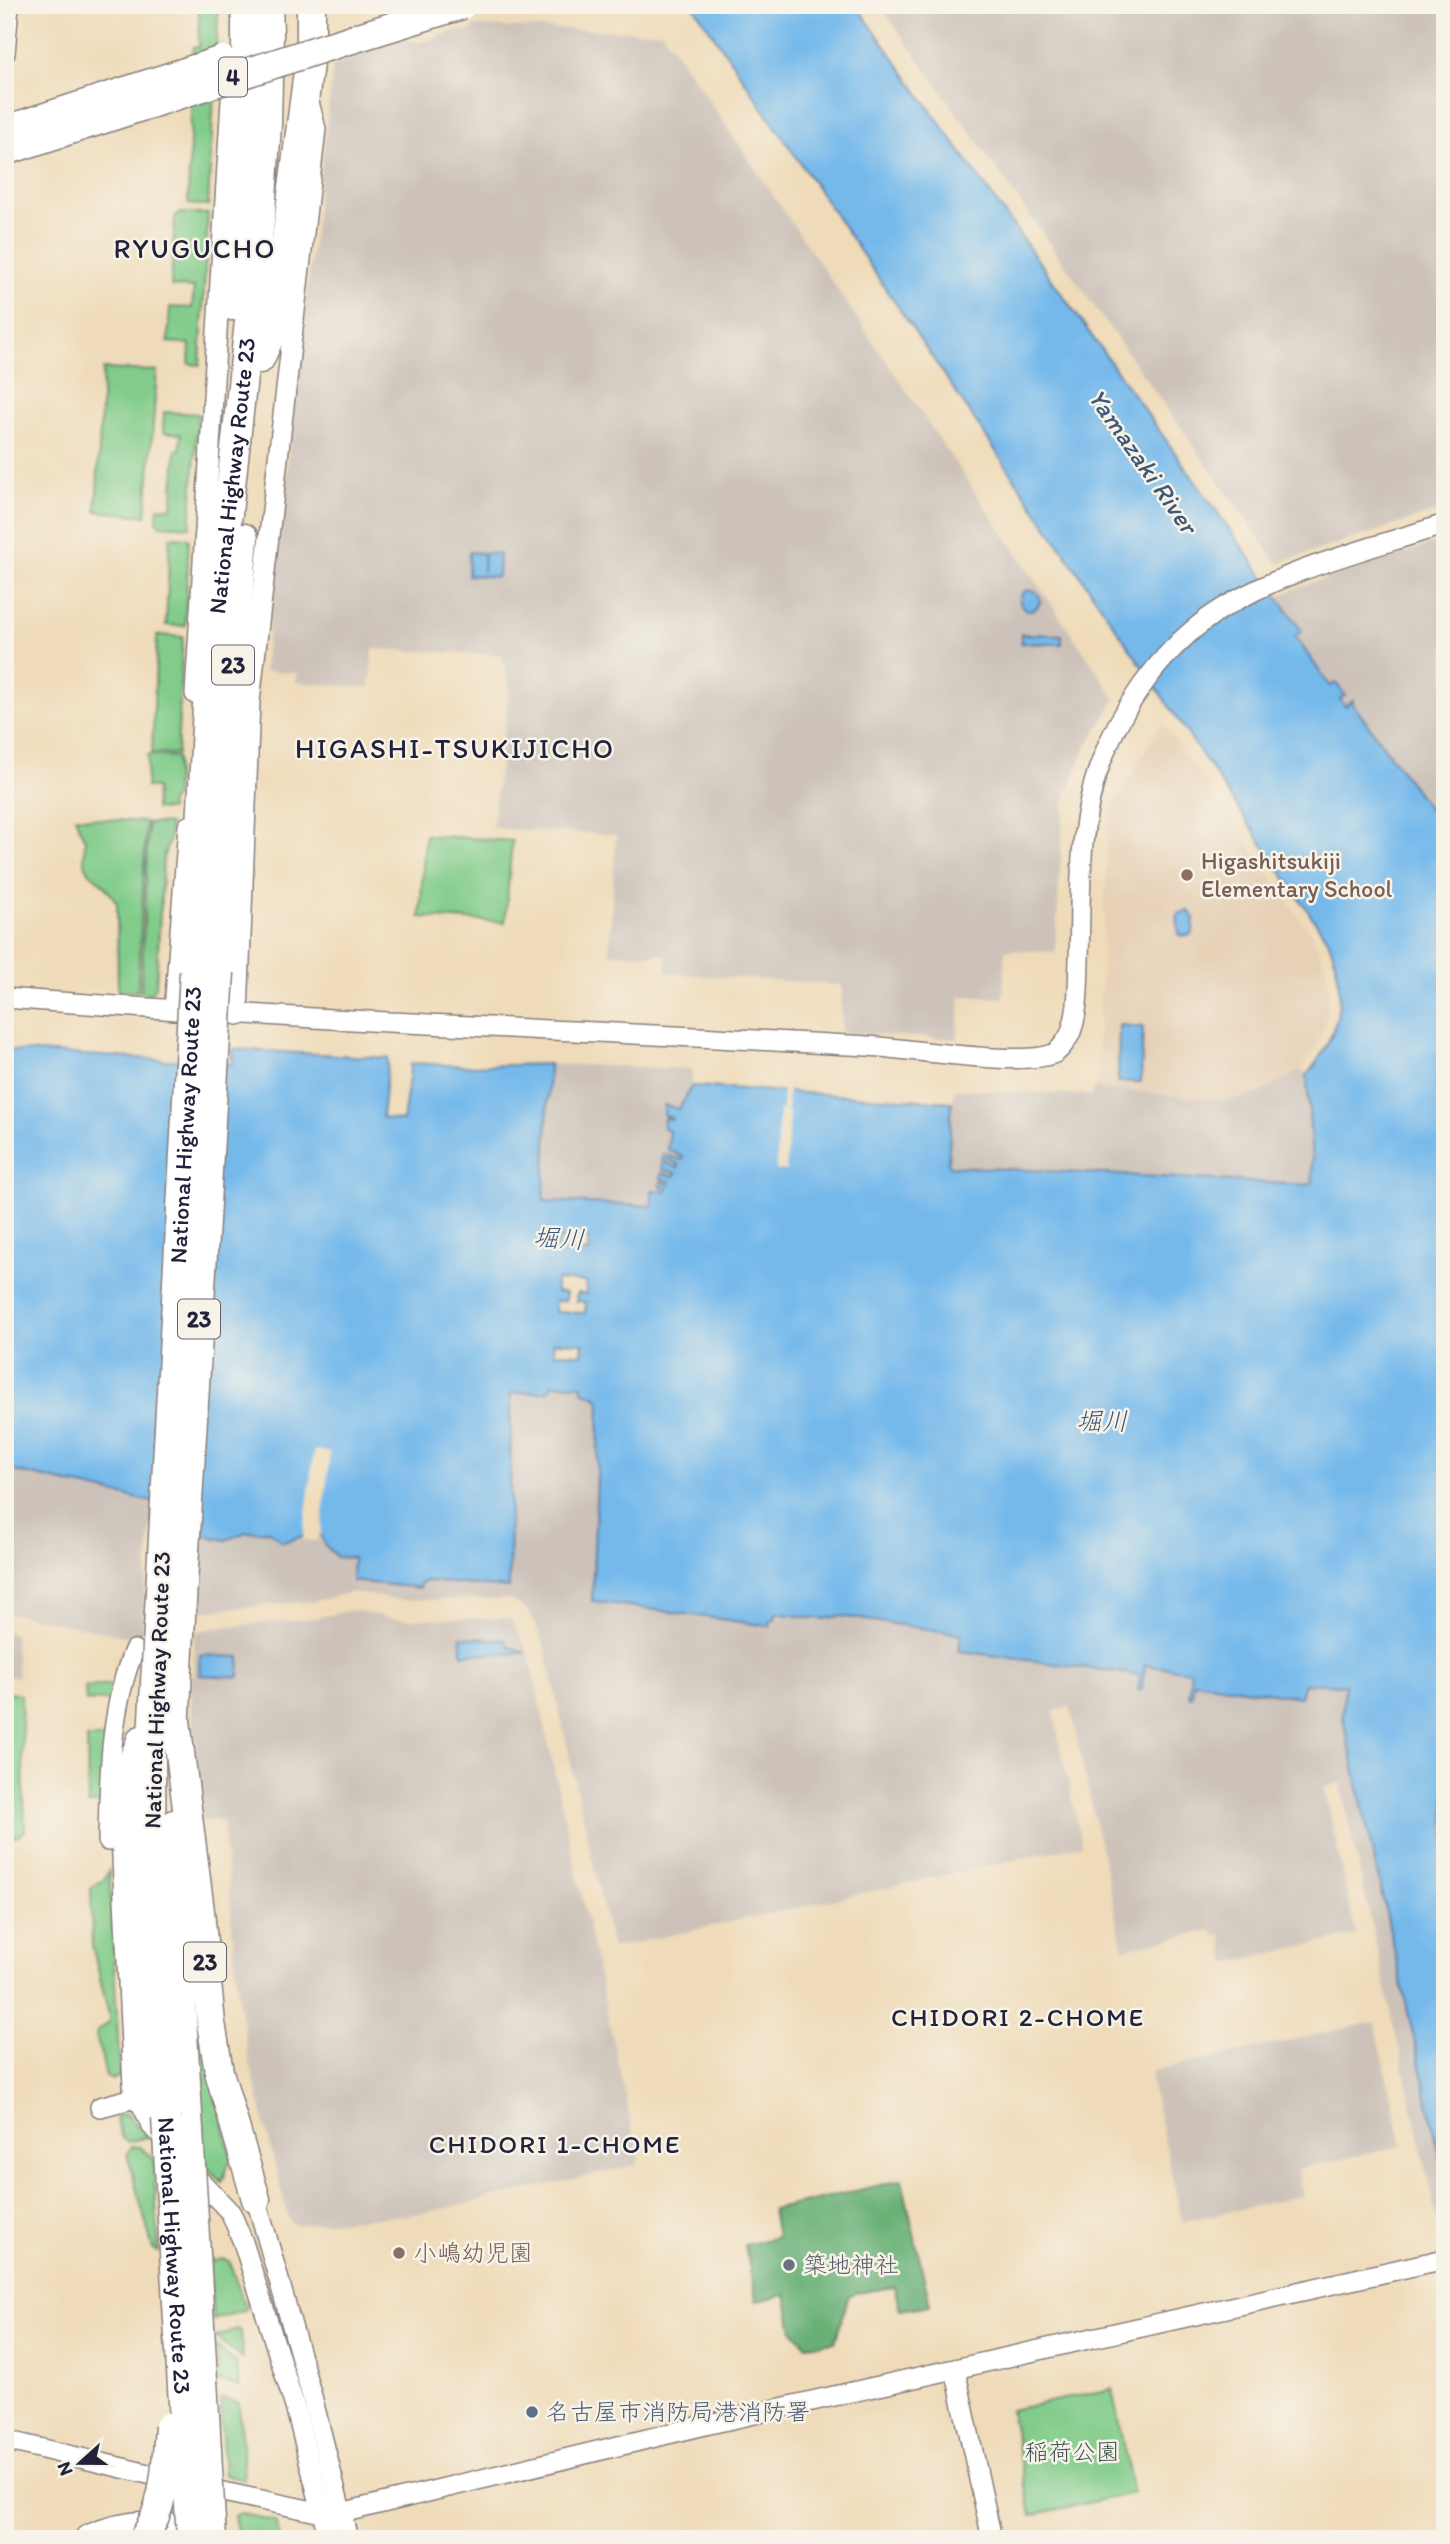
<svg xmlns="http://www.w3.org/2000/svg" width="1450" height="2544" font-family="Itim,'Klee One',sans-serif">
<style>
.built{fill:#e6d0b6}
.industrial{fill:#ccc2b9}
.green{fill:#81cc8a;stroke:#527762;stroke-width:2}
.forest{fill:#68b076;stroke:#456958;stroke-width:2}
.water{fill:#75b9eb;stroke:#4c6e93;stroke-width:2;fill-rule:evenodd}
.pier{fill:#efdbb9}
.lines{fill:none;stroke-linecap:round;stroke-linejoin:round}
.minor-casing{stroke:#887e7a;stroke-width:22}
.highway-casing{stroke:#887e7a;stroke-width:31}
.minor{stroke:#fff;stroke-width:19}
.highway{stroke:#fff;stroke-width:28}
.highway-bridge-casing{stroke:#887e7a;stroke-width:31;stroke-linecap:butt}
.highway-bridge{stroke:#fff;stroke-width:28}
.education-dot{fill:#8d6e63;stroke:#f7f3e8;stroke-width:2.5}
.worship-dot{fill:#6b7280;stroke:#f7f3e8;stroke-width:2.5}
.service-dot{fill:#5c6f8a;stroke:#f7f3e8;stroke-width:2.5}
.labels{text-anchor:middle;stroke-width:5;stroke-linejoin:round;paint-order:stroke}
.shield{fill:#f7f3e8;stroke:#62616f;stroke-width:2}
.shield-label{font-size:23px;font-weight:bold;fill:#22223b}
.street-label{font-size:24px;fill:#22223b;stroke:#f7f3e8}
.education-label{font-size:24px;fill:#785e54;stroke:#f7f3e8;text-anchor:start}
.worship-label{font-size:24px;fill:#5b616d;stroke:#f7f3e8;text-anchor:start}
.service-label{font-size:24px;fill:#4e5e75;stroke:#f7f3e8;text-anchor:start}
.park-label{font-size:24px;fill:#3e5553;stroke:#f7f3e8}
.water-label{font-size:26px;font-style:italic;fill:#3f5779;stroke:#f7f3e8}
.neighbourhood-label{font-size:26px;letter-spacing:2px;fill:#22223b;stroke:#f7f3e8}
.quarter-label{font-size:28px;letter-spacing:2px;fill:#22223b;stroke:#f7f3e8}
</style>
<rect width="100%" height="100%" fill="#f7f3e8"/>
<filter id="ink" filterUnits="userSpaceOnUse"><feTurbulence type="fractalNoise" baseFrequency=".0143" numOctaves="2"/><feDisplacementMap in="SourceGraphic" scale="14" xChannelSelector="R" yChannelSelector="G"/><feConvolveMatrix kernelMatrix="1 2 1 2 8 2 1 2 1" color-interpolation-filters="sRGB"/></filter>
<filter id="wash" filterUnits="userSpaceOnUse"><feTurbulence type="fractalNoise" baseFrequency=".00686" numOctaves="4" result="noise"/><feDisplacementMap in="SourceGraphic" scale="28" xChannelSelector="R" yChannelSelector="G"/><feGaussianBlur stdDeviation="1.57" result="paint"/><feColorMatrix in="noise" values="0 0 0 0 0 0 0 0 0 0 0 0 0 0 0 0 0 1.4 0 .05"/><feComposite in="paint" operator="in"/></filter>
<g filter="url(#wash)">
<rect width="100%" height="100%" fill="#efdbb9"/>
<polygon class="built" points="1162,722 1312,936 1324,962 1329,979 1326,1021 1315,1050 1301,1070 1262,1092 1228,1101 1096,1088 1109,814"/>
<g class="industrial">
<polygon points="880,5 1445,5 1445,509 1277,563"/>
<polygon points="474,26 662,32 1116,699 1086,747 1064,801 1055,952 1005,950 1003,998 960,996 958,1039 841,1033 842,985 666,973 666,955 609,953 616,835 492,828 509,688 502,655 373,649 370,688 296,682 297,673 264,671 333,66 401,39 419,43 456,30 470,31"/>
<polygon points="1445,540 1445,831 1353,704 1353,700 1345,706 1340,699 1345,695 1336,683 1330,687 1294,635 1301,630 1277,597 1296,588"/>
<polygon points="549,1064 692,1069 692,1086 679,1109 668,1116 673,1119 666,1129 669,1131 668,1150 683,1156 682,1160 672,1155 670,1160 679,1165 678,1168 669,1164 668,1170 676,1173 674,1176 662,1178 672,1181 666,1192 661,1191 652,1206 544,1201"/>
<polygon points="1301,1070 1307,1075 1314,1182 1308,1185 950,1166 948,1163 954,1089 1090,1095 1096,1088 1228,1101 1262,1092"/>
<polygon points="551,1384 582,1385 598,1397 600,1402 592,1601 770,1626 770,1619 776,1613 823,1619 840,1616 962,1634 960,1651 1140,1675 1139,1690 1142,1690 1144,1665 1192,1671 1190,1696 1192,1696 1194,1681 1300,1697 1304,1683 1346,1685 1342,1714 1445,2180 1445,2242 1441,2238 1340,1783 1324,1787 1356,1935 1227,1963 1221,1935 1214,1936 1212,1930 1123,1949 1070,1707 1053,1711 1082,1845 612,1948 545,1647 529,1611 509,1599 398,1600 352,1592 315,1601 197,1611 203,1535 226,1540 246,1532 270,1531 276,1537 294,1540 302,1536 316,1537 321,1534 325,1545 334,1553 354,1558 352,1581 418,1588 421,1582 426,1581 509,1588 511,1393 545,1392"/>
<polygon points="5,1469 153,1502 141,1639 5,1612"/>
<polygon points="352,1610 397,1619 508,1618 512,1621 529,1654 639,2160 636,2165 424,2213 295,2225 289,2221 248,2056 238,1996 223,1820 202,1821 191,1707 195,1632 213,1628 316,1618"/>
<polygon points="5,1632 14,1634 18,1676 5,1677"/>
<polygon points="1375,2022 1402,2146 1297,2169 1303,2195 1182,2222 1150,2076 1153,2071"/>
</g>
<g class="green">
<polygon points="199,5 212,5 218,15 208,206 188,204 193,47 199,47"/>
<polygon points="180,213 208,214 200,365 189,364 190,344 168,342 170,307 192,308 194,288 171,286 175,217"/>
<polygon points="103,369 157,371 146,516 96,511"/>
<polygon points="164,412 198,414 190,527 161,525 157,522 158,507 172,508 176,450 180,450 181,434 163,432"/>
<polygon points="170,537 189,538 185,626 166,625"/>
<polygon points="157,635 183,637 177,754 152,753"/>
<polygon points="148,755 177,757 175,795 170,803 170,810 155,809 156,788 146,787"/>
<polygon points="75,817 146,822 138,991 118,991 117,903 105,886 89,872 84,861 85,840"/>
<polygon points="148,823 170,824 169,840 163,858 156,987 149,994 141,992"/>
<polygon points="425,835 512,841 505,922 420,917"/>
<polygon points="111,1684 116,1690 114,1700 86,1701 85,1687"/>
<polygon points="16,1693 21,1696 25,1830 19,1836 5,1837 5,1694"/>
<polygon points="87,1738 108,1738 101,1803 88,1804"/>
<polygon points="109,1870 120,2076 112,2080 106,2076 96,2035 97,2031 109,2022 109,2015 92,1945 91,1887 104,1880"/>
<polygon points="192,2003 197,2003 231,2158 222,2182 202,2162"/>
<polygon points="127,2114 147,2137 128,2142 122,2138 115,2116"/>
<polygon points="131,2147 140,2147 153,2158 159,2252 153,2249 127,2154"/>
<polygon points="223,2259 229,2261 246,2310 213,2320 209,2262"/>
<polygon points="237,2329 241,2331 242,2358 215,2337"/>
<polygon points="216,2346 236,2363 239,2386 219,2381"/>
<polygon points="1112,2389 1133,2493 1031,2515 1010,2410"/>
<polygon points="220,2398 239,2403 244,2480 224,2475"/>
<polygon points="239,2513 275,2521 281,2539 239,2539 234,2516"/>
</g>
<polygon class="forest" points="902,2180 930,2305 900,2310 894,2287 856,2293 848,2298 835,2342 806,2345 793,2331 786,2295 756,2301 745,2245 777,2237 772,2210"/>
<g class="water">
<path d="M693 5H856L1302 631 1295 636 1330 686 1336 683 1345 695 1340 699 1345 706 1353 700V704L1445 831V2179L1342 1714 1345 1685 1304 1683 1300 1697 1194 1682 1192 1696H1189L1191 1671 1145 1665 1142 1690H1138L1140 1675 959 1651 961 1634 840 1616 823 1619 776 1613 775 1619 770 1620V1626L592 1601 600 1402 597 1397 582 1391V1385L552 1384 551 1389 545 1392 511 1393 509 1588 426 1581 421 1583 419 1588 352 1581 353 1558 337 1557 325 1545 321 1535C314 1538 311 1535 304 1536 297 1537 290 1541 282 1542L270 1531 246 1532 226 1540 152 1524 153 1502 5 1469V1050L232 1064V1049L388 1058 382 1118 403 1121 411 1063 466 1066 549 1064 544 1201 652 1206V1190L666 1192 668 1189 661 1187V1181L670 1185 671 1182 661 1178 662 1173 674 1176 676 1173 662 1169V1163L669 1164 678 1168 679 1165 670 1160H662L663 1154 682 1160 683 1157 668 1150 669 1131 663 1128 664 1118 673 1119 664 1115V1105L679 1109 692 1086 952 1102 948 1163 950 1166 1308 1185 1313 1182 1307 1075C1341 1034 1348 991 1329 942ZM559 1239 589 1240 588 1252 559 1250ZM556 1280 586 1282V1294L577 1293 576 1301 586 1302 585 1313 555 1312V1301H565L566 1293 556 1292ZM554 1342 583 1343 582 1354 554 1353Z"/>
<polygon points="469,552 483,553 483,572 484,553 499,554 498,577 468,575"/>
<circle cx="1030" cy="600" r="10"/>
<polygon points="1021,634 1062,635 1062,644 1021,643"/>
<polygon points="1189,911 1194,918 1193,932 1189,936 1179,935 1177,914"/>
<polygon points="1119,1025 1143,1027 1141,1082 1118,1082"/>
<polygon points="461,1637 505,1640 509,1646 525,1653 462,1654"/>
<polygon points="200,1655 240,1657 239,1677 199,1675"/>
</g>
<g class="pier">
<polygon points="783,1088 788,1089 787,1111 789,1112 786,1171 776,1170 779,1111 782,1110"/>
<polygon points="314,1450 330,1452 321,1534 316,1541 303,1540"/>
</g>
</g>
<g filter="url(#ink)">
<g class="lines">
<defs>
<g id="minor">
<polyline points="5,53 9,5"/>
<polyline points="195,694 231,100 243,73"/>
<path d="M5 998C292 1020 580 1030 867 1046 906 1048 1025 1068 1055 1053 1061 1049 1068 1039 1071 1032 1079 1010 1078 984 1079 961 1081 896 1077 826 1100 765 1118 712 1159 655 1204 621 1270 572 1367 550 1445 524"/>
<polyline points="174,1010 188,826"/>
<polyline points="238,1015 250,701 316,129 309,102"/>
<path d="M108 1841C109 1778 110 1709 134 1650"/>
<polyline points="100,2107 138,2097 152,2126 169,2146"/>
<polyline points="189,2169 231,2213 243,2242 296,2410 329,2539"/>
<polyline points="256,2199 313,2400 348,2539"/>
<polyline points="955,2369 992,2539"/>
<polyline points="5,2440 228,2493 322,2513 341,2513 705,2425 1445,2259"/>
</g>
<g id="highway">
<polyline points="232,306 246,101 246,5"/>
<polyline points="260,359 275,326 311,48 311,5"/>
<path id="s1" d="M194 971 207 705 261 212 267 125 269 32 268 5"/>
<polyline points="220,972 229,702 244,538"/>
<polyline points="156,1665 151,1755 152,1916 166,2118"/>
<polyline points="176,1721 200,1911 211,2023 219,2072 256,2199"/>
<polyline points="175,1737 178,1667"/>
<polyline points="174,1824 174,1885 189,2130"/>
<polyline points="138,2097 125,1826 134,1758 141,1740"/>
<path d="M89 2539C128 2523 165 2519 204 2539"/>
</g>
</defs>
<use href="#minor" class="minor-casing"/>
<use href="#highway" class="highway-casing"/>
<use href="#minor" class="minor"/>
<use href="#highway" class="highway"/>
<defs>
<g id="highway-bridge">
<polyline points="5,130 222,60"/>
<polyline points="5,151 320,49 462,5"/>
<path id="s2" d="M156 1665 194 971"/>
<polyline points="178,1667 220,972"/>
<path id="s3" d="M166 2118 191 2539"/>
<polyline points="189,2130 212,2539"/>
<path d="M143 2539C166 2506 166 2465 169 2427"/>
</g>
</defs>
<use href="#highway-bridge" class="highway-bridge-casing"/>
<use href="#highway-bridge" class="highway-bridge"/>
</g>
</g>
<g class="education-dot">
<circle cx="1187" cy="875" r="7"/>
<circle cx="399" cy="2253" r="7"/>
</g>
<circle class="worship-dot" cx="789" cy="2265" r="7"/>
<circle class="service-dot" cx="532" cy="2412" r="7"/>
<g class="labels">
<g class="shield">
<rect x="219" y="57.5" width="28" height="39" rx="5"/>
<rect x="212" y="645.5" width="42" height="39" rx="5"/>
<rect x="178" y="1299.5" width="42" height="39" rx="5"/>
<rect x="184" y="1942.5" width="42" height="39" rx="5"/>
</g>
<g class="shield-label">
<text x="233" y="85">4</text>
<text x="233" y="673">23</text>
<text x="199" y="1327">23</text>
<text x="205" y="1970">23</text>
</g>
<g class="street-label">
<text dy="8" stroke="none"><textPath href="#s1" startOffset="497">National Highway Route 23</textPath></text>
<text dy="8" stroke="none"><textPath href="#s2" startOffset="541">National Highway Route 23</textPath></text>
<text transform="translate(157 1690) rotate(-88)" y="8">National Highway Route 23</text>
<text dy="8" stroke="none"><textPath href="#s3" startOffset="138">National Highway Route 23</textPath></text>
</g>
<g class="education-label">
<text x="1201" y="869">Higashitsukiji<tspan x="1201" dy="28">Elementary School</tspan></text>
<text x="413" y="2261">小嶋幼児園</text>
</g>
<g class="worship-label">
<text x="803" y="2273">築地神社</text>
</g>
<g class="service-label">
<text x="546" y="2420">名古屋市消防局港消防署</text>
</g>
<g class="park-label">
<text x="1072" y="2460">稲荷公園</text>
</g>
<g class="water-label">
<text transform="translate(1143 461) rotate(55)" y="9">Yamazaki River</text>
<text transform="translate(559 1238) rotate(3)" y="9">堀川</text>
<text x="1102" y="1430">堀川</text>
</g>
<g class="neighbourhood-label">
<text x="1018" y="2026">CHIDORI 2-CHOME</text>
<text x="555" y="2153">CHIDORI 1-CHOME</text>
</g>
<g class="quarter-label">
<text x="195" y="258">RYUGUCHO</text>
<text x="455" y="758">HIGASHI-TSUKIJICHO</text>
</g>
</g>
<rect width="1450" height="2544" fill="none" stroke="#f7f3e8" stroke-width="28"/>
<g transform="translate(80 2463) rotate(249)" stroke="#f7f3e8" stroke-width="5" paint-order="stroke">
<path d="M0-5L12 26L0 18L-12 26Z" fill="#22223b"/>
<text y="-10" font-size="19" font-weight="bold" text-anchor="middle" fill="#22223b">N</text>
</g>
</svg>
